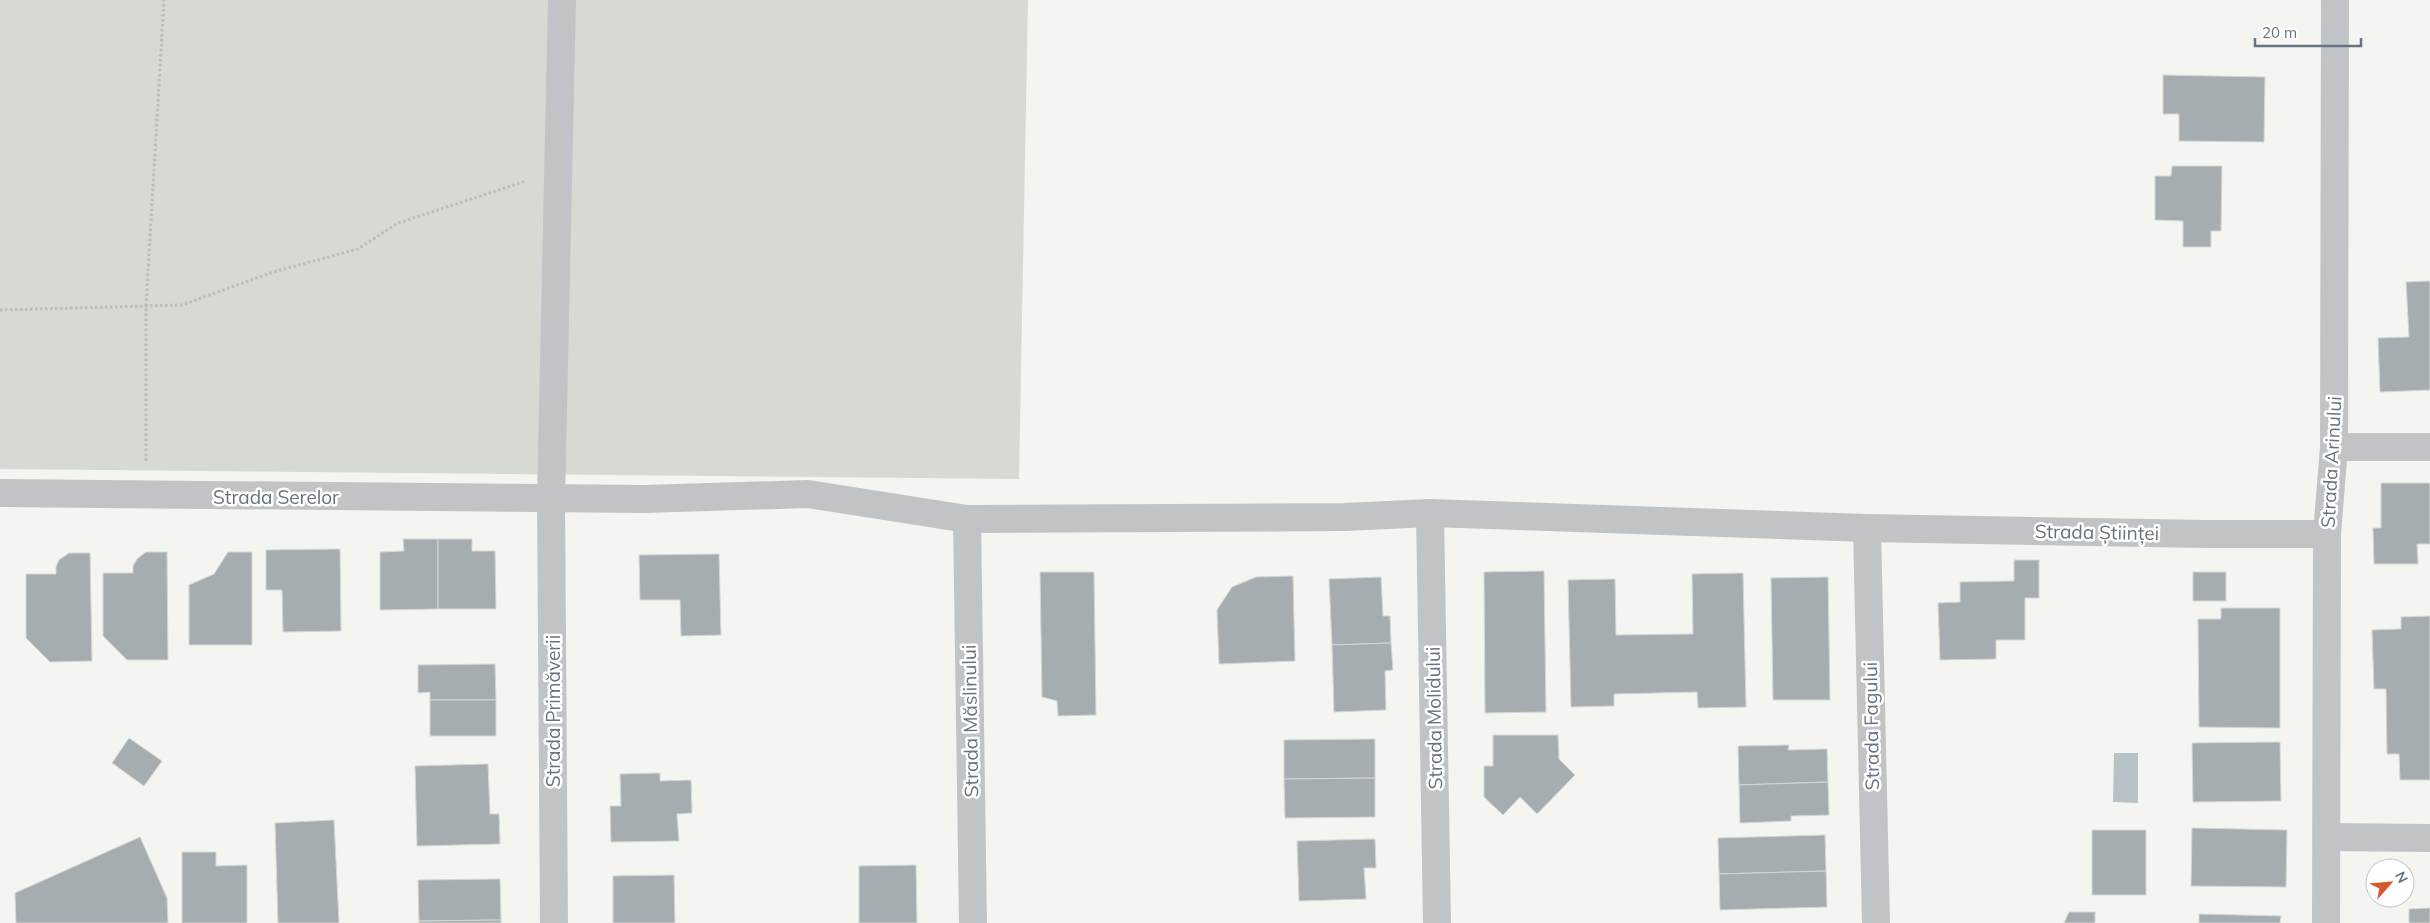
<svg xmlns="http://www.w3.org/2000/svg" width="2430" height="923" font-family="Mulish,sans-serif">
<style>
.green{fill:#d5dbd2}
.water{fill:#b7c2c7}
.building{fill:#a5adb1;stroke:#d6d6d4}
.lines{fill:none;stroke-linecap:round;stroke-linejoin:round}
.path{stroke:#babcbe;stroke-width:3;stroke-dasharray:2.5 2.5;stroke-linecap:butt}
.minor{stroke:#c0c4c7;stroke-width:28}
.labels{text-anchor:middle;stroke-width:5;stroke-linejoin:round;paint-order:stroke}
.street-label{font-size:19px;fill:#657480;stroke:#fff}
</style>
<rect width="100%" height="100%" fill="#f4f5f1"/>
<polygon class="green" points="0,0 1028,0 1019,479 0,469"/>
<polygon class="water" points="2114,753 2138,753 2138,803 2113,802"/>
<g class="building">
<polygon points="2163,75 2265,77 2264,142 2179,141 2179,114 2163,114"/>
<polygon points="2172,166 2222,166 2221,231 2211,231 2211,247 2183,247 2183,221 2155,220 2155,176 2171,176"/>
<polygon points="2430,281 2430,390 2380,392 2378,338 2409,337 2406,282"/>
<polygon points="2381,483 2430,483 2430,544 2417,544 2418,564 2374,564 2373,528 2381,528"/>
<polygon points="403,539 438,539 438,609 380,610 380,552 404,551"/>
<polygon points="438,539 472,539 472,551 495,551 496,609 438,609"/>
<polygon points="340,549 341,631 283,632 282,590 266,590 266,550"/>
<polygon points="146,552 167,552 168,660 127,660 103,636 103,573 133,573 133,566 137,559"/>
<polygon points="228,552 252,552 252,645 189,645 189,585 214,574"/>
<polygon points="69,553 90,553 92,661 50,662 26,638 26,574 56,574 56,567 59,560"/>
<polygon points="719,554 721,635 681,636 680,600 640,600 639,555"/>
<polygon points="2014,560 2039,560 2039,598 2025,598 2025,640 1996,640 1996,659 1940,660 1938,603 1960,602 1960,582 2014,581"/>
<polygon points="1544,571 1546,712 1485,713 1484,572"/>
<polygon points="1040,572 1094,572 1096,715 1058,716 1057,701 1042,697"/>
<rect x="2193" y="572" width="33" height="29"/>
<polygon points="1743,573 1746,707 1698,708 1697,692 1614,694 1614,706 1571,707 1568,580 1615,579 1616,635 1693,634 1692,574"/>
<polygon points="1293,576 1295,661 1219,664 1217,610 1232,587 1256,577"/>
<polygon points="1381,577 1383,616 1390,616 1391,643 1332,645 1329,579"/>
<polygon points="1828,577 1830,700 1773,700 1771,578"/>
<polygon points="2221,608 2280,608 2280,728 2199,727 2198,619 2221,619"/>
<polygon points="2430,616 2430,780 2400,780 2399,754 2387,754 2386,689 2374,689 2372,630 2401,629 2401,617"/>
<polygon points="1391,643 1393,670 1385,671 1386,710 1334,712 1332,645"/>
<polygon points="495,664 496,700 430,700 430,692 418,693 418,665"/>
<rect x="430" y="700" width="66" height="36"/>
<polygon points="1493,735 1558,735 1559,759 1575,775 1537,814 1520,797 1503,815 1484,797 1484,766 1493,766"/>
<polygon points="129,738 162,761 144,786 112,763"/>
<polygon points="1375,739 1375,778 1284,779 1284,740"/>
<polygon points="2280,742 2281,801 2193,802 2192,743"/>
<polygon points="1789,745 1788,750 1827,749 1828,782 1739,785 1738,746"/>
<polygon points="488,764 490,814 499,814 500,844 417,846 415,766"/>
<polygon points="660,773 660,781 691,780 692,813 677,814 679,841 611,842 610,806 621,806 620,774"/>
<polygon points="1375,778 1375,817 1285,818 1284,779"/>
<polygon points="1828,782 1829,815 1791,816 1791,821 1740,823 1739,785"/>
<polygon points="334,820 339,923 278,923 275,823"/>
<polygon points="2192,828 2287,830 2286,887 2191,886"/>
<rect x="2092" y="830" width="54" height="65"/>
<polygon points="1825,835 1826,871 1719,874 1718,838"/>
<polygon points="140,837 167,898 168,923 16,923 15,893"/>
<polygon points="1375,839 1376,868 1364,868 1366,899 1299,901 1297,841"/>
<polygon points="182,852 216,852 216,866 247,865 247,923 182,923"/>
<polygon points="916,865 917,923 859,923 859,866"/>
<polygon points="1826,871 1827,907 1720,910 1719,874"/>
<polygon points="674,875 675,923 613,923 613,876"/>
<polygon points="500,879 501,920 419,921 418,880"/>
<polygon points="2430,908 2430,923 2409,923 2409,909"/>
<polygon points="2069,912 2095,912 2095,923 2064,923"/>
<polygon points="2199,914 2281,916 2280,923 2199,923"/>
<polygon points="501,920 501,923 419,923 419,921"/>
</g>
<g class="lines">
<g class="path">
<polyline points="0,310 182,305 273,272 358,249 398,223 526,181"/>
<polyline points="146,461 146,306 164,0"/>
</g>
<g class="minor">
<polyline points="2334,447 2430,447"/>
<polyline points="0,493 645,499 808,494 967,519 1345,517 1430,513 1867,528 2206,534 2327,534"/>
<polyline points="1430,513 1437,923"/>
<polyline points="967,519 973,923"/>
<polyline points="1867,528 1876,923"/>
<polyline points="2327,837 2430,838"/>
<polyline points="554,923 551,499 562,0"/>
<polyline points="2326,923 2327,534 2334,447 2335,0"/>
</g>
</g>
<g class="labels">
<g class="street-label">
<text transform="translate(2331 462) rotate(-87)" y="7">Strada Arinului</text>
<text x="276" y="504">Strada Serelor</text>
<text transform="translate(2097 532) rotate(1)" y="7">Strada Științei</text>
<text transform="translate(553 711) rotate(-90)" y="7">Strada Primăverii</text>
<text transform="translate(1434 718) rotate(-91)" y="7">Strada Molidului</text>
<text transform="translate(970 721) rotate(-91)" y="7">Strada Măslinului</text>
<text transform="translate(1871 726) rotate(-91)" y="7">Strada Fagului</text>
</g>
</g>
<g transform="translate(2390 883) rotate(63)"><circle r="24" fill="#ffffff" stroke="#c1c7cc"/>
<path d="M0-4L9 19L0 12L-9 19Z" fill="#da572c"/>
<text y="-8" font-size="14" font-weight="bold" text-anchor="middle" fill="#657480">N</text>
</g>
<path d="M2255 38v8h106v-8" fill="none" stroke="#657480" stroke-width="2.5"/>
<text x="2262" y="38" font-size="15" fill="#657480" stroke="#ffffff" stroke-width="4" paint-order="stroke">20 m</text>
</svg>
